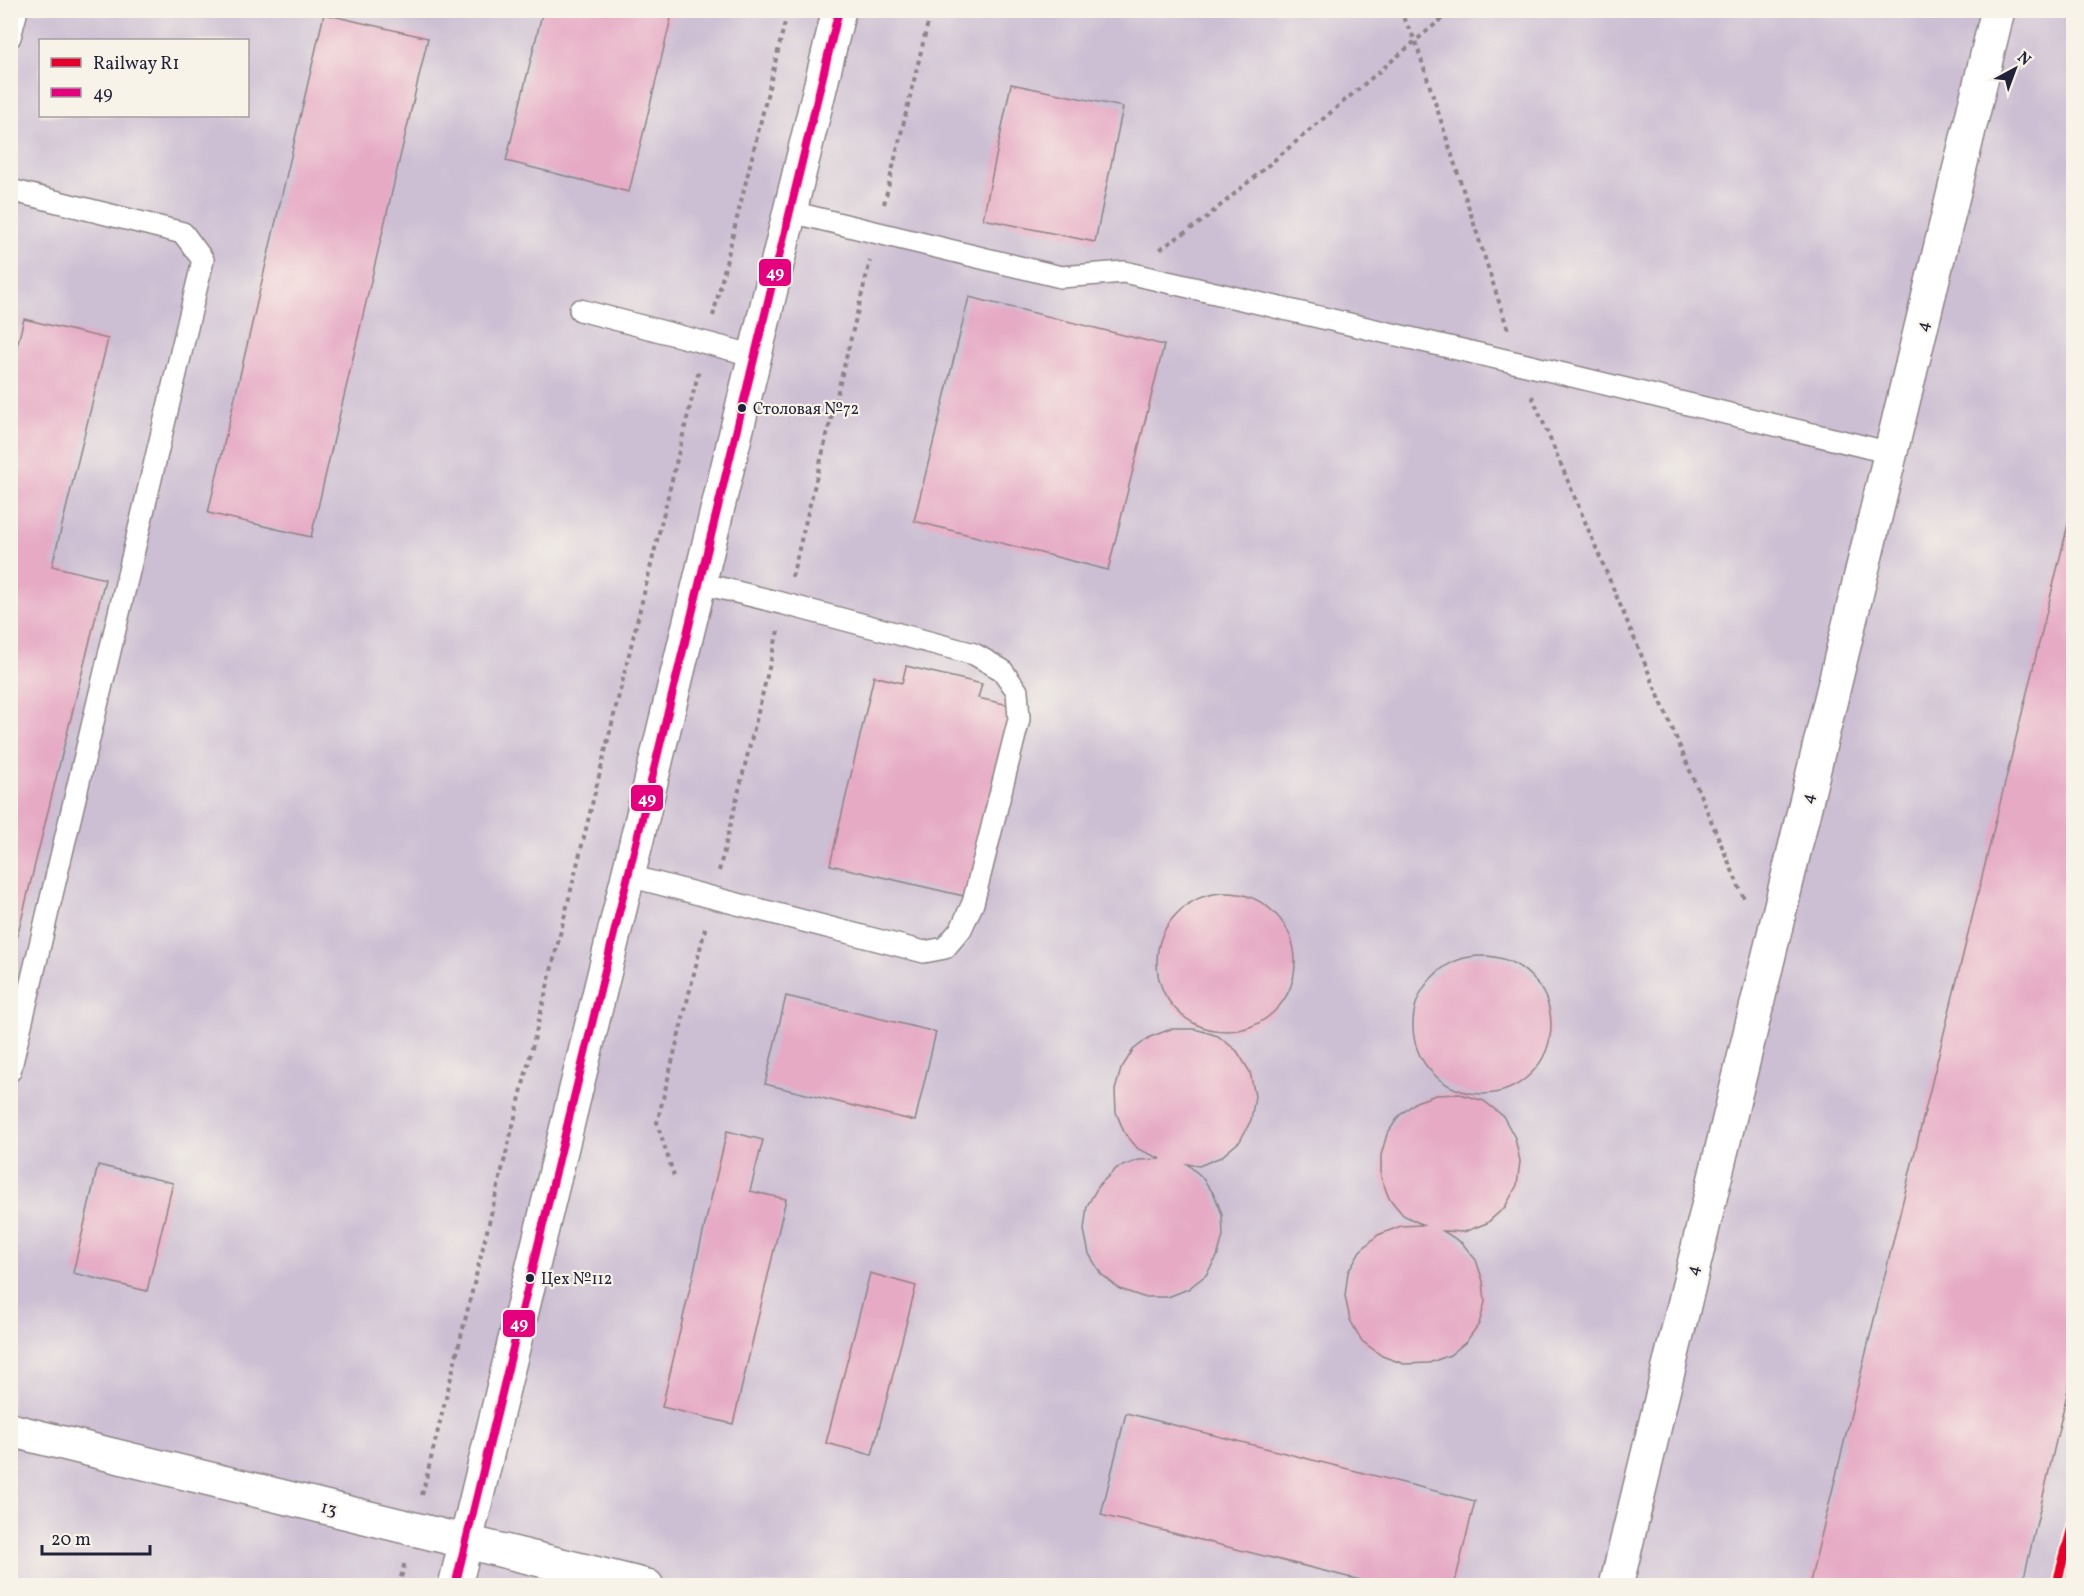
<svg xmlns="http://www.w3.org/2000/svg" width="2084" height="1596" font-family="Vollkorn,serif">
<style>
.industrial{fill:#ccbed3;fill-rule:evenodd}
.building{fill:#e6aac5}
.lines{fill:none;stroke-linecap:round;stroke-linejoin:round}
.lane-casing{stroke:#8c8486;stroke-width:24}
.street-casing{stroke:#8c8486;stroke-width:36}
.path{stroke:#8c8486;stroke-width:4;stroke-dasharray:4.5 4.5;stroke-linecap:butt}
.lane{stroke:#fff;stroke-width:21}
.street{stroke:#fff;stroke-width:33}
.bus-1-casing{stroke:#f7f3e8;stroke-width:12}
.bus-1{stroke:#e5007d;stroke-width:8}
.rail-1-casing{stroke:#f7f3e8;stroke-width:14}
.rail-1{stroke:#e4002b;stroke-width:9}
.bus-dot{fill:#22223b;stroke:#f7f3e8;stroke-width:2}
.labels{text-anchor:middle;stroke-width:4.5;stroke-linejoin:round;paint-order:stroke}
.bus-label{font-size:16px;fill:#22223b;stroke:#f7f3e8;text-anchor:start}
.street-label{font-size:18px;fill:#22223b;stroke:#f7f3e8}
.line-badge{stroke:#f7f3e8;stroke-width:2}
.badge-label{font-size:16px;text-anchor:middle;font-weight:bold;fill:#fff}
</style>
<rect width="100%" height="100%" fill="#f7f3e8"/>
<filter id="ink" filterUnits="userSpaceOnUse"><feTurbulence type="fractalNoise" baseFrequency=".0167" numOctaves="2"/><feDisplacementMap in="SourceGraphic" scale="12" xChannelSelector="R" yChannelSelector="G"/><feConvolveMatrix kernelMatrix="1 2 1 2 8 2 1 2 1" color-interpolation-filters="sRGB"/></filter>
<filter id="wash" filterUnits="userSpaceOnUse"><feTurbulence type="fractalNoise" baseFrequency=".008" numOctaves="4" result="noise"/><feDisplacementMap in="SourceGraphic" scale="24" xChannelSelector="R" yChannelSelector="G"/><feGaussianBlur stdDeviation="1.35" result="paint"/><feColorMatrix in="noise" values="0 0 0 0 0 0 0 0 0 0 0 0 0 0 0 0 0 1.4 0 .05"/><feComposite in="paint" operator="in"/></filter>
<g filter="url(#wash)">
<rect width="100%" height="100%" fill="#f5e6d1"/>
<path class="industrial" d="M11 11H2073V1585H11ZM40 40H248V116H40Z"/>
<g id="blocks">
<g class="building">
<polygon points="543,10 673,10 629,192 506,161"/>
<polygon points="324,14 428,38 311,537 208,513"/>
<polygon points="1011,84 1123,107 1095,242 983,219"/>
<polygon points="969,297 1164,345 1108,570 914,521"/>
<polygon points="24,319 108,339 52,566 105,579 11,962 10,373"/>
<polygon points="2073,504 2074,1364 2022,1586 1809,1586"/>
<polygon points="906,666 982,684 978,698 1013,706 968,897 830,865 874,676 902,683"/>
<circle cx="1226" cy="962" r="69"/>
<circle cx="1482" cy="1025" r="69"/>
<polygon points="786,996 936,1032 915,1121 765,1084"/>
<polygon points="1171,1029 1195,1029 1218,1036 1237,1051 1250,1072 1255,1096 1251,1120 1240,1141 1221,1157 1199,1166 1187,1164 1201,1176 1214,1194 1222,1214 1223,1236 1217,1257 1206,1275 1188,1289 1168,1297 1143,1297 1120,1289 1101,1274 1089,1254 1084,1230 1087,1206 1099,1185 1117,1168 1139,1160 1161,1159 1138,1149 1124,1132 1116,1112 1115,1090 1121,1069 1133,1050 1150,1037"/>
<polygon points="1460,1094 1484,1101 1503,1116 1515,1138 1520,1161 1517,1185 1505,1207 1487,1223 1464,1232 1443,1231 1462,1243 1476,1260 1483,1281 1485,1302 1479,1324 1466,1342 1450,1355 1429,1363 1404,1364 1382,1356 1362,1341 1350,1320 1345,1296 1348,1272 1360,1251 1378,1235 1401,1226 1423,1225 1403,1215 1389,1198 1381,1177 1381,1155 1387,1134 1399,1116 1416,1102 1436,1095"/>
<polygon points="727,1131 763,1140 750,1191 786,1199 733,1424 662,1407"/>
<polygon points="98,1165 173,1183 147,1291 73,1273"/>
<polygon points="870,1273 916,1286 872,1455 826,1443"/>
<polygon points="1126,1413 1475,1501 1454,1586 1384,1586 1101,1515"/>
</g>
</g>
</g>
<g filter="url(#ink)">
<use href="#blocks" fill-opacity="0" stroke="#8c8486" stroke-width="1.5"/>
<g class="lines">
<defs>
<g id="lane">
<polyline points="10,37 17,10"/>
<polyline points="10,190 183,233 203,260 10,1071"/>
<polyline points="791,212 1061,277 1124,272 1518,363 1891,453"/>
<polyline points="580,310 756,356"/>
<polyline points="629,876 924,952 945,948 961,929 973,903 1019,719 1017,691 1002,670 974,654 785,604 700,583"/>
</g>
<g id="street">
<polyline points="10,1430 647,1586"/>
<polyline points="455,1586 839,10"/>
<polyline points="1616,1586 1998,10"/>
</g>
</defs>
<use href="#lane" class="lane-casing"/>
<use href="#street" class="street-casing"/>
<g class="path">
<polyline points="1399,10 1415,40 1508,330"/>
<polyline points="884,204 931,10"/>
<polyline points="1160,249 1201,222 1452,10"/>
<polyline points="713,316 788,10"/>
<polyline points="1532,396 1745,901"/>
<polyline points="792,577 870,261"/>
<polyline points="719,871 778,631"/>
<polyline points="674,1176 657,1123 706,925"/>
<polyline points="422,1495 699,370"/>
<polyline points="399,1586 405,1561"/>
</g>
<use href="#lane" class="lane"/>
<use href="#street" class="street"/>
<defs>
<polyline id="bus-1" points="455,1586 839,10"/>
</defs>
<use href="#bus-1" class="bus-1-casing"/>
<use href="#bus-1" class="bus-1"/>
<defs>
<polyline id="rail-1" points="2056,1586 2074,1520"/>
</defs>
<use href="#rail-1" class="rail-1-casing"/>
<use href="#rail-1" class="rail-1"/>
</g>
</g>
<g class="bus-dot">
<circle cx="742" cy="408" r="5"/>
<circle cx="530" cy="1278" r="5"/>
</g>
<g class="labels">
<g class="bus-label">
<text x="753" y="414">Столовая №72</text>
<text x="541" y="1284">Цех №112</text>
</g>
<g class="street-label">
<text transform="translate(1922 326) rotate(-76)" y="6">4</text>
<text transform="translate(1807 798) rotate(-76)" y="6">4</text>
<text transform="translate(1692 1270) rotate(-76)" y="6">4</text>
<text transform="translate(329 1508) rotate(14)" y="6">13</text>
</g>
</g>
<g class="line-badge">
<rect x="758" y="258" width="34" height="29" rx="6" fill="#e5007d"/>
<rect x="630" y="784" width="34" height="28" rx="6" fill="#e5007d"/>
<rect x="502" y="1309" width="34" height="29" rx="6" fill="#e5007d"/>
</g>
<g class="badge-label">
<text x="775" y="278">49</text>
<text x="647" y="804">49</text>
<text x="519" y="1329">49</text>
</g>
<rect width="2084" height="1596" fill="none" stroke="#f7f3e8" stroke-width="36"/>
<rect x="39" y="39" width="210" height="78" fill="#f7f3e8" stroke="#a29fa3" stroke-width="1.5"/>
<rect x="51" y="58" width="30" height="9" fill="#e4002b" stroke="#a29fa3" stroke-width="1.5"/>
<text x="93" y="69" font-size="18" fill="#22223b">Railway R1</text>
<rect x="51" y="88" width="30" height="9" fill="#e5007d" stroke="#a29fa3" stroke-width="1.5"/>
<text x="93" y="99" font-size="18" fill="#22223b">49</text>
<g transform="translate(2015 69) rotate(41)" stroke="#f7f3e8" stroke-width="4.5" paint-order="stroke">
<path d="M0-4.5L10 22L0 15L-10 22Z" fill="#22223b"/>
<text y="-9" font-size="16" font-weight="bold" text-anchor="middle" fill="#22223b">N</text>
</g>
<path d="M42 1545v9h108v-9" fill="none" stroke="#22223b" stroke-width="3"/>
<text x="51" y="1545" font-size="18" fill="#22223b" stroke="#f7f3e8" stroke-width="4.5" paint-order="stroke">20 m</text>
</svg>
